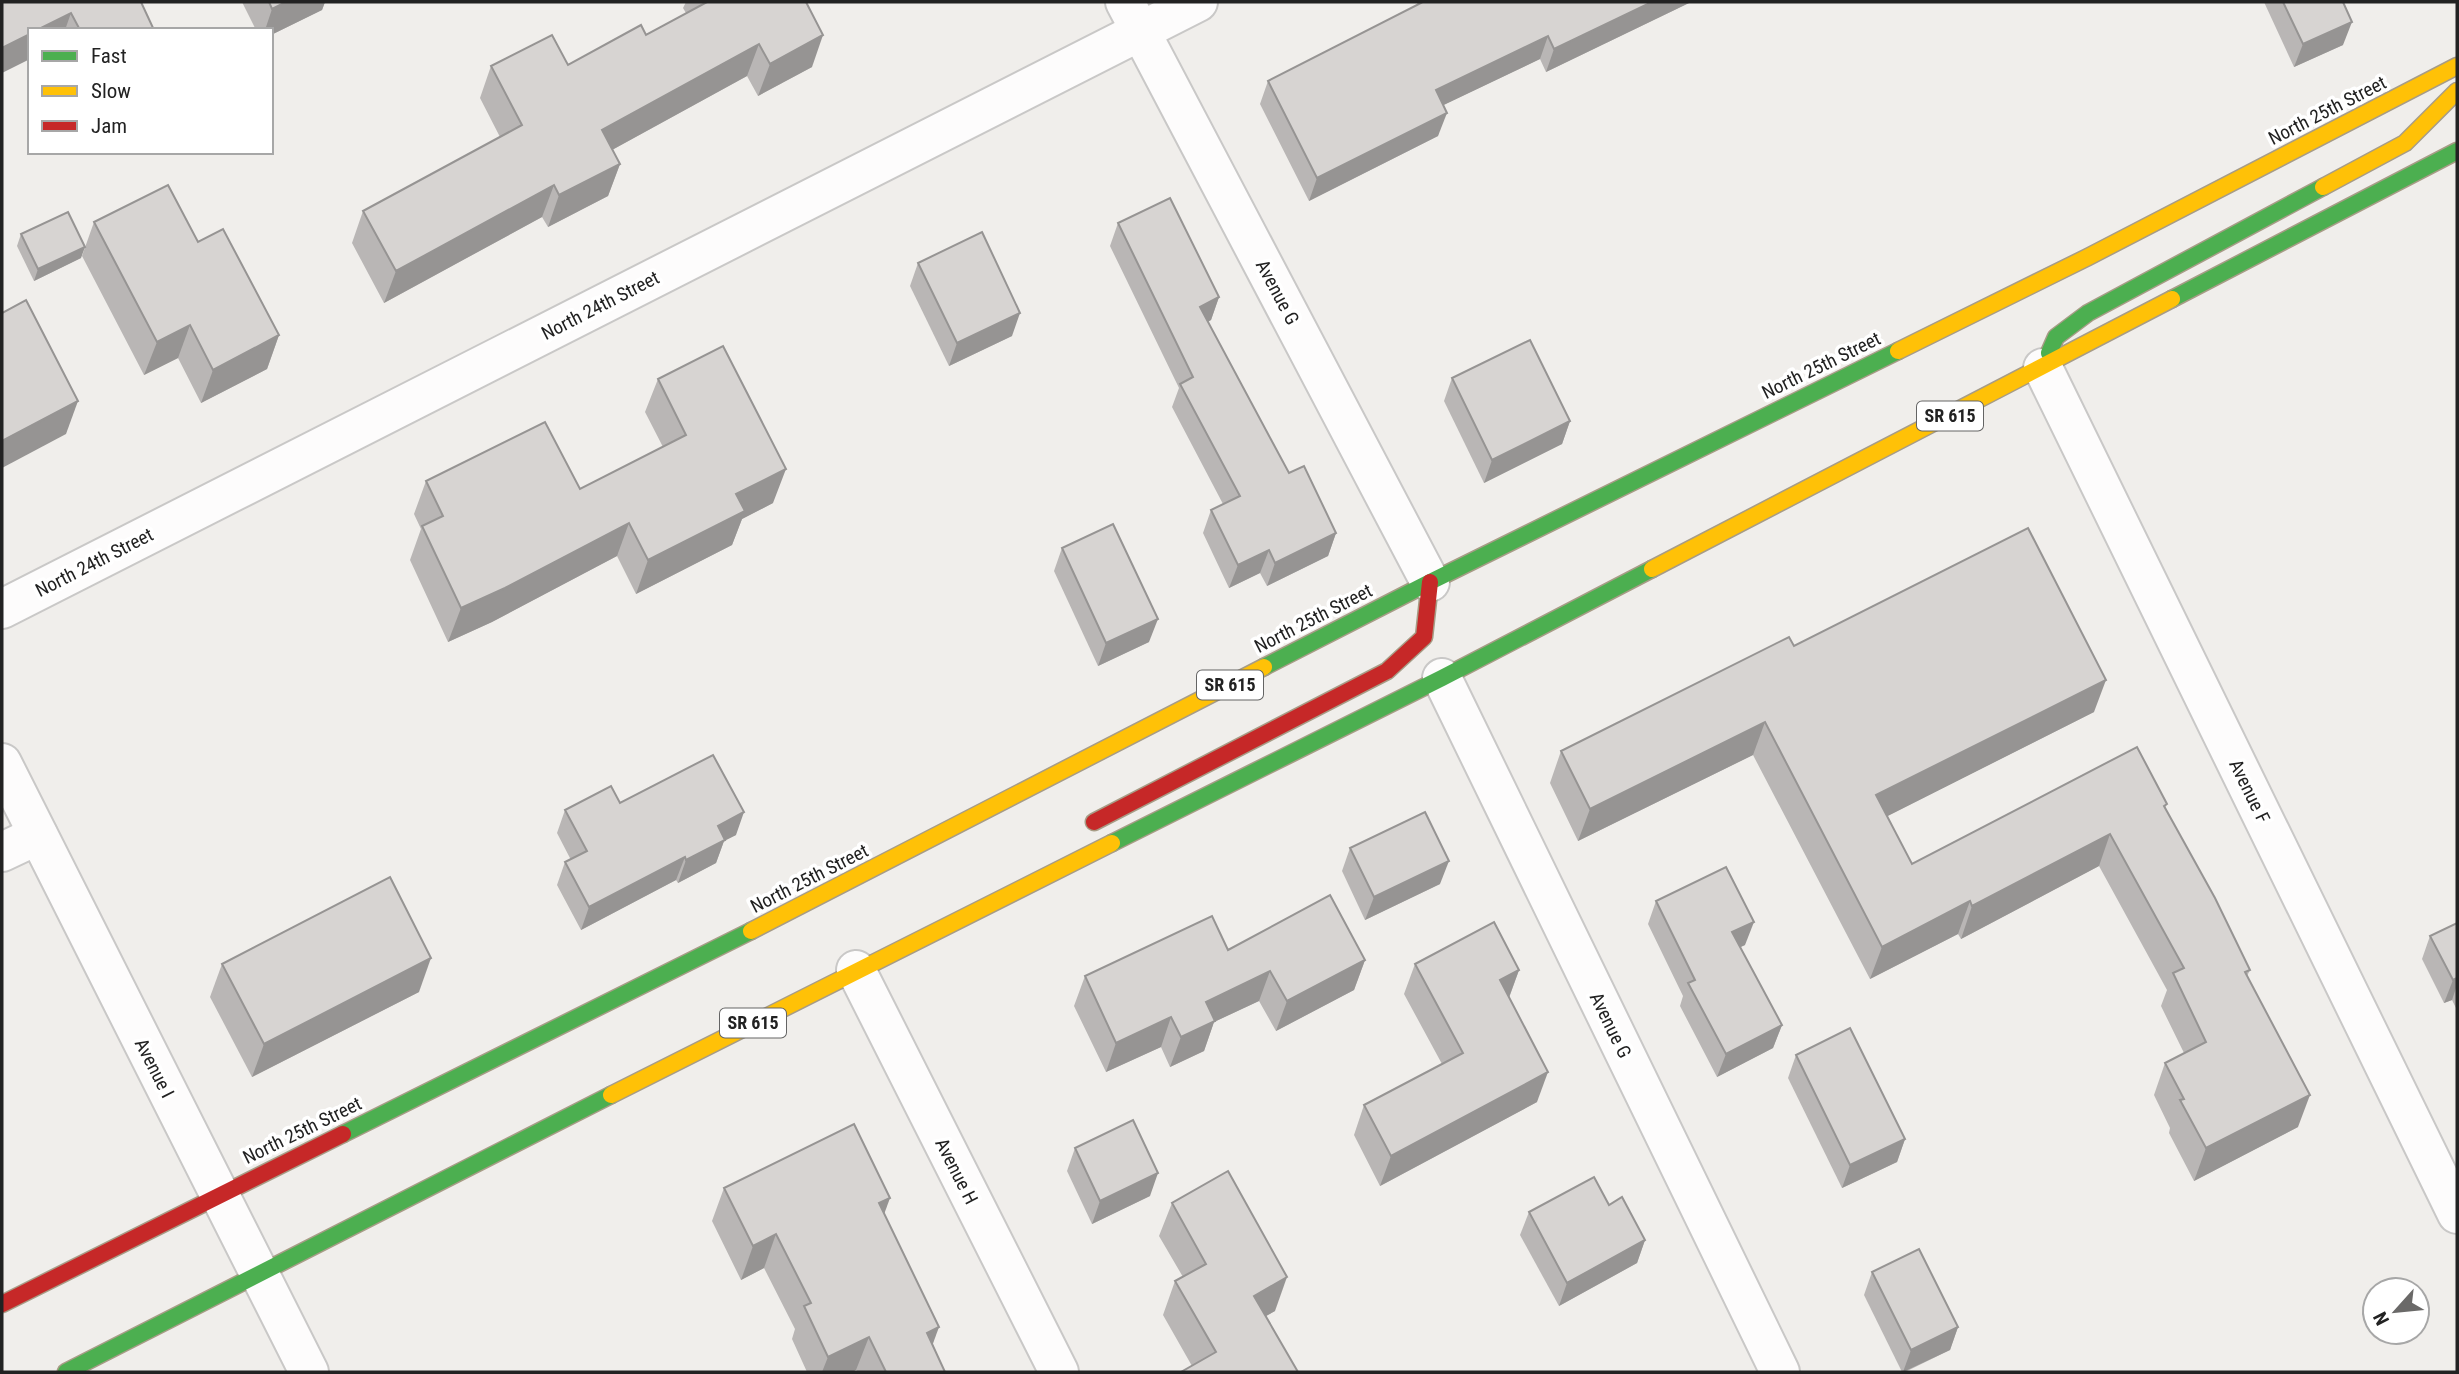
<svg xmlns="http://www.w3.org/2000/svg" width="2459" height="1374" font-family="'Roboto Condensed',sans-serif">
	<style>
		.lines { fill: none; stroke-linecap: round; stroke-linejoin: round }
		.street-casing { stroke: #c9c8c7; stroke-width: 42 }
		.fast-casing { stroke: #a79c86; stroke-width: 19 }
		.slow-casing { stroke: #a79c86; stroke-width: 19 }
		.jam-casing { stroke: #a79c86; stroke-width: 19 }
		.street { stroke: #fdfcfc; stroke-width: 38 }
		.fast { stroke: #4caf50; stroke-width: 16 }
		.slow { stroke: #ffc107; stroke-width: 16 }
		.jam { stroke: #c62828; stroke-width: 16 }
		.wall { fill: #b9b6b5 }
		.shaded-wall { fill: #969493 }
		.building { fill: #d7d4d2; stroke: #969493; stroke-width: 2 }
		.labels { text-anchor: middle; stroke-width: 7; stroke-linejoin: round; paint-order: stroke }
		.shield { fill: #fff; stroke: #646464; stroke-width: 2 }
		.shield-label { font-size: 18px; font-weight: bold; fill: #222 }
		.street-label { font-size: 19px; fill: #222; stroke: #fff }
	</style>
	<rect width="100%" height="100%" fill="#f0eeeb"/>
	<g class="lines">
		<defs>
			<g id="street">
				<path d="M1125,2l305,580"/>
				<path d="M2043,368l414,846"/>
				<path d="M2,609l1196,-607"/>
				<path d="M1442,678l338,694"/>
				<path d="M2,763l307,609"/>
				<path d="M2,852l36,-17"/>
				<path d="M856,970l203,402"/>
			</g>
			<g id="fast">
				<path d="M2172,299l285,-148"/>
				<path d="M2049,353l7,-16 32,-24 235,-126"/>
				<path d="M1264,667l166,-85 468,-231"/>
				<path d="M1112,843l330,-165 210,-109"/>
				<path d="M343,1134l408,-203"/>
				<path d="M66,1372l545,-277"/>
			</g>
			<g id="slow">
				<path d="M2323,187l82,-44 52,-52"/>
				<path d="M1898,351l190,-94 369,-191"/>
				<path d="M1652,569l520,-270"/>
				<path d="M751,931l513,-264"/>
				<path d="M611,1095l501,-252"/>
			</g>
			<g id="jam">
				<path d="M1094,822l293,-151 37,-34 6,-55"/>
				<path d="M2,1304l341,-170"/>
			</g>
		</defs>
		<!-- street casing -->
		<use href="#street" class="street-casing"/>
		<!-- fast casing -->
		<use href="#fast" class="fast-casing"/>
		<!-- slow casing -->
		<use href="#slow" class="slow-casing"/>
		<!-- jam casing -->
		<use href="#jam" class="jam-casing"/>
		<!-- street -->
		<use href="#street" class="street"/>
		<!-- fast -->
		<use href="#fast" class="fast"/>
		<!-- slow -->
		<use href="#slow" class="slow"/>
		<!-- jam -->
		<use href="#jam" class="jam"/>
	</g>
	<!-- wall -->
	<g class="wall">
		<path d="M2,2h139l13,28h-124z"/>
		<path d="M242,2h83l-3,8 -51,25v-5h-15z"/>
		<path d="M686,2h120l6,65 -54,29 -11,-20 -135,74 8,14 -12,32 -60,31 -6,-10 -158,86 -32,-60 11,-32 137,-74 -20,-39 11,-32 77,-1 78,-30 40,-22 -3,-5z"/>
		<path d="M1418,2h272l-1,1 -143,69 -6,-13 -97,46 -5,31 -129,65 -49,-97 8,-23 148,-75z"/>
		<path d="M2264,2h79v43l-49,22z"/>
		<path d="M94,222l104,20 81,93 -12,34 -66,34 -23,-45 -34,17 -62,-119z"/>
		<path d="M1118,223l101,74 -8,23 -3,2 81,151 47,60 -8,23 -61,30 -7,-13 -31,15 -26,-55 8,-23 12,-6 -51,-97 7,-19 -69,-142z"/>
		<path d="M21,234l60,24 -47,23 -17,-35z"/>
		<path d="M918,263l94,73 -63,30 -39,-80z"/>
		<path d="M1452,378l118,43 -8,23 -78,39 -40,-82z"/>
		<path d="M658,379l115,124 -31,16 -10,26 -96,49 -19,-38 -125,66 -44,20 -38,-82 11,-31 -7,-15 12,-33 154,8 83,-42 -18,-35z"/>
		<path d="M1062,548l87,94 -51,24 -44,-95z"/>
		<path d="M1794,646l300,66 -207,104 25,48 255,-60 -2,4 85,162 -3,6 51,151 -104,54 -25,-48 1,-5 -16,-33 11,-32 19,-10 -23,-47 6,-16 -68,-124 -138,73 -3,-5 -88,45 -117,-224 -175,86 -28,-58 11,-32z"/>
		<path d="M620,803l116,32 -12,6 -8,22 -38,20 -2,-3 -95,50 -24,-45 8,-23 6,-2 -14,-27 8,-23z"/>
		<path d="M1350,848l90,36 -75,36 -23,-49z"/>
		<path d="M1656,901l89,44 -5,2 42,78 -9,23 -56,29 -37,-71 3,-10 -35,-72z"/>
		<path d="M2457,923v87l-5,-10 -8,3 -22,-44 8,-23z"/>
		<path d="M1228,950l137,10 -11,30 -78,41 -17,-30 -45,21 -10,29 -34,16 -9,-20 -55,25 -32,-66 11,-30z"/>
		<path d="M222,964l197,28 -167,85 -42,-80z"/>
		<path d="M1415,964l104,6 -10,28 28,104 -157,84 -26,-51 10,-30 78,-41 -38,-70z"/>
		<path d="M1796,1055l109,84 -8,23 -55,26 -54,-110z"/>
		<path d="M1075,1148l75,48 -58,28 -25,-53z"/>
		<path d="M724,1188l160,26 49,131 12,27h-87l-2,-2 -4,2h-45l-15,-33 3,-10 -31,-61 -23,12 -29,-59z"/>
		<path d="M1172,1203l103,108 -9,5 32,56 -106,-6 -29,-51 12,-34 8,-4 -24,-41z"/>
		<path d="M1609,1205l36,35 -8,23 -78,43 -39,-71 9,-23z"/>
		<path d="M1872,1272l86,55 -8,23 -45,22h-3l-38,-77z"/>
	</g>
	<!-- shaded-wall -->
	<g class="shaded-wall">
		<path d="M286,2h39l-3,8 -51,25v-5h-6l7,-21z"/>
		<path d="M1652,2h38l-1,1 -143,69 8,-23z"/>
		<path d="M71,13l-6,17h-28z"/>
		<path d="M2352,22l-9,23 -49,22 9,-23z"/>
		<path d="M30,34v25l-28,14v-25z"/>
		<path d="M823,35l-11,32 -54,29 12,-32z"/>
		<path d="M1548,36l-8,23 -113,54 9,-23z"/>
		<path d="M759,44l-12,32 -157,86 12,-32z"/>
		<path d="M1447,113l-9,23 -129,65 8,-23z"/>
		<path d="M620,164l-12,32 -60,31 11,-32z"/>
		<path d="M554,185l-12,32 -158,86 12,-32z"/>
		<path d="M85,247l-4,11 -47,23 4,-12z"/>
		<path d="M1219,297l-8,23 -19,10 8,-23z"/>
		<path d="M1020,313l-8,23 -63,30 8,-23z"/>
		<path d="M190,325l-12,33 -34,17 13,-33z"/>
		<path d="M279,335l-12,34 -66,34 12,-33z"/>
		<path d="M78,401l-12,33 -64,34v-27z"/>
		<path d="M1570,421l-8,23 -78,39 8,-23z"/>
		<path d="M786,469l-13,34 -31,16 -10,26 -96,49 12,-34 88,-66z"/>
		<path d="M629,523l-12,33 -125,66 -44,20 13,-34z"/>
		<path d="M1336,533l-8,23 -61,30 8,-23z"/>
		<path d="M1269,550l-9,23 -31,15 9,-23z"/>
		<path d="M1158,619l-9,23 -51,24 8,-23z"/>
		<path d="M2106,680l-12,32 -230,116 12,-33z"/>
		<path d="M1765,722l-12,33 -175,86 12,-32z"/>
		<path d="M744,812l-8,23 -12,6 -8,22 -38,20 8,-23 32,-34z"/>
		<path d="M2110,834l-11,32 -138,73 11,-33z"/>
		<path d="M685,857l-9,23 -95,50 8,-23z"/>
		<path d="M1449,861l-9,23 -75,36 9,-23z"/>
		<path d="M1970,901l-12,33 -88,45 12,-32z"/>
		<path d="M1754,922l-9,23 -21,10 8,-23z"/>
		<path d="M431,958l-12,34 -167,85 12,-33z"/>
		<path d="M1365,960l-11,30 -78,41 11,-30z"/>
		<path d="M1519,970l-11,30 -8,-20z"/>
		<path d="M1270,971l-11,30 -45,21 -10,29 -34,16 11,-30 25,-35z"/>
		<path d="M2457,978v7l-5,15 -8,3 9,-23z"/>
		<path d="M1171,1017l-10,30 -55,25 10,-29z"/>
		<path d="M1782,1025l-9,23 -56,29 9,-23z"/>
		<path d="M1548,1072l-11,30 -157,84 11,-30z"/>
		<path d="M2310,1095l-12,32 -104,54 12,-33z"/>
		<path d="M1905,1139l-8,23 -55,26 8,-23z"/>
		<path d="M1158,1173l-8,23 -58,28 8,-23z"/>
		<path d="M890,1198l-12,33 1,-28z"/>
		<path d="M776,1234l-12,34 -23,12 12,-34z"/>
		<path d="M1645,1240l-8,23 -78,43 8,-23z"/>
		<path d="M1287,1277l-12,34 -33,18 12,-33z"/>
		<path d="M939,1327l-12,33v-27z"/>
		<path d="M1958,1327l-8,23 -47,22 8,-22z"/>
		<path d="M869,1337l-13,33 -4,2h-30l6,-15z"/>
	</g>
	<!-- building -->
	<g class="building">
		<path d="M2,2h139l13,28h-74l-9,-17 -34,17h-7v4l-28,14z"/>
		<path d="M269,2h17l-14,7z"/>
		<path d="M707,2h99l17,33 -53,29 -11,-20 -157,86 18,34 -61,31 -5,-10 -158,86 -33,-60 159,-86 -31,-59 61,-31 16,30 73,-40 5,10z"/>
		<path d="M1420,2h232l-98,47 -6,-13 -112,54 11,23 -130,65 -49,-97 153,-78z"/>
		<path d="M2283,2h60l9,20 -49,22z"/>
		<path d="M168,185l30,57 25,-13 56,106 -66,35 -23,-45 -33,17 -63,-120z"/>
		<path d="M1170,198l49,99 -19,10 89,166 15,-7 32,67 -61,30 -6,-13 -31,15 -27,-55 29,-14 -60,-112 13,-7 -75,-154z"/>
		<path d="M68,212l17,35 -47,22 -17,-35z"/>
		<path d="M982,232l38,81 -63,30 -39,-80z"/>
		<path d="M26,300l52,101 -76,40v-128z"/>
		<path d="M1530,340l40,81 -78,39 -40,-82z"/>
		<path d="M723,346l63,123 -50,25 9,17 -97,49 -19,-37 -124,65 -44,20 -39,-82 21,-10 -17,-35 119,-59 35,67 106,-54 -28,-56z"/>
		<path d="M1113,524l45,95 -52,24 -44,-95z"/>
		<path d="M2028,528l78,152 -230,115 36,69 225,-117 30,57 -3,2 51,92 35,72 -5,2 65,123 -104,53 -26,-48 4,-1 -19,-36 41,-21 -33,-69 11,-5 -74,-134 -138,72 -2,-5 -88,46 -117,-225 -175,87 -29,-58 228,-114 5,9z"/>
		<path d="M713,755l31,57 -26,14 7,14 -39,20 -1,-3 -96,50 -24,-45 22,-11 -22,-41 46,-24 9,17z"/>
		<path d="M1425,812l24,49 -75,36 -24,-49z"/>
		<path d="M1726,867l28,55 -22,10 50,93 -56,29 -38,-71 7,-3 -39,-79z"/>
		<path d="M390,877l41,81 -167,86 -42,-80z"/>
		<path d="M1330,895l35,65 -78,41 -17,-30 -64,31 9,19 -34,16 -10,-20 -55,26 -31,-67 127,-60 16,34z"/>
		<path d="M1494,922l25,48 -19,10 48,92 -157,84 -27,-51 99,-52 -48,-89z"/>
		<path d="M2457,923v55l-4,2 -23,-44z"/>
		<path d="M1850,1028l55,111 -55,26 -54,-110z"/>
		<path d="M1133,1120l25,53 -58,28 -25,-53z"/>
		<path d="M854,1124l36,74 -11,5 60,124 -12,6 18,39h-59l-17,-35 -41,20 -24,-51 7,-3 -35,-69 -23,12 -29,-58z"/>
		<path d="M1228,1171l59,106 -33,19 44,76h-117l35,-20 -41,-71 31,-17 -34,-61z"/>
		<path d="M1594,1177l15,28 13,-8 23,43 -78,43 -38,-71z"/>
		<path d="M1919,1249l39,78 -47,23 -39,-78z"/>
	</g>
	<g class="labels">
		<!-- shield labels -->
		<g class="shield">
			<rect x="1917" y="401.5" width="66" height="29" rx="5"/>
			<rect x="1197" y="670.5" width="66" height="29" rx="5"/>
			<rect x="720" y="1008.5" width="66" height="29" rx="5"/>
		</g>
		<g class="shield-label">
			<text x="1950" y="422">SR 615</text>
			<text x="1230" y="691">SR 615</text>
			<text x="753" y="1029">SR 615</text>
		</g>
		<!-- street labels -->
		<g class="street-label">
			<text transform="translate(2327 110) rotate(-27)" y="7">North 25th Street</text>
			<text transform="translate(1278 292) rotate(62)" y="7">Avenue G</text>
			<text transform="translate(600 305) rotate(-27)" y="7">North 24th Street</text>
			<text transform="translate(1821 365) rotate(-26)" y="7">North 25th Street</text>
			<text transform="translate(94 562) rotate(-27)" y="7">North 24th Street</text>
			<text transform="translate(1313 618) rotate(-27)" y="7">North 25th Street</text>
			<text transform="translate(2250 791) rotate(64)" y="7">Avenue F</text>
			<text transform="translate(809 878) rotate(-27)" y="7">North 25th Street</text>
			<text transform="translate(1611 1025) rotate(64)" y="7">Avenue G</text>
			<text transform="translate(155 1068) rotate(63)" y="7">Avenue I</text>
			<text transform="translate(302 1130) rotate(-26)" y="7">North 25th Street</text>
			<text transform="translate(957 1171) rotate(63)" y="7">Avenue H</text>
		</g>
	</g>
	<!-- border -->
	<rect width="2459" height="1374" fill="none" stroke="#222222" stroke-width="7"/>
	<!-- legend -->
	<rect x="28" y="28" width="245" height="126" fill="#ffffff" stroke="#a7a7a7" stroke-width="2"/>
	<rect x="42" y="51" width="35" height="10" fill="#4caf50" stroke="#a7a7a7" stroke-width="2"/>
	<text x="91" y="63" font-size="21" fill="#222222">Fast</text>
	<rect x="42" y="86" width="35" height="10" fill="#ffc107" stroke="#a7a7a7" stroke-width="2"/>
	<text x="91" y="98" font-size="21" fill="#222222">Slow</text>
	<rect x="42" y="121" width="35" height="10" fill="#c62828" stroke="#a7a7a7" stroke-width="2"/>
	<text x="91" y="133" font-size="21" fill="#222222">Jam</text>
	<!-- north arrow -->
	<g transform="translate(2396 1311) rotate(243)"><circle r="33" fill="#ffffff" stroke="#a7a7a7" stroke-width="2"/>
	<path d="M0-5L12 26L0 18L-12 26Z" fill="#6a6968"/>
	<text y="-10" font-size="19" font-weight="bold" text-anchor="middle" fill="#222222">N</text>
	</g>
</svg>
